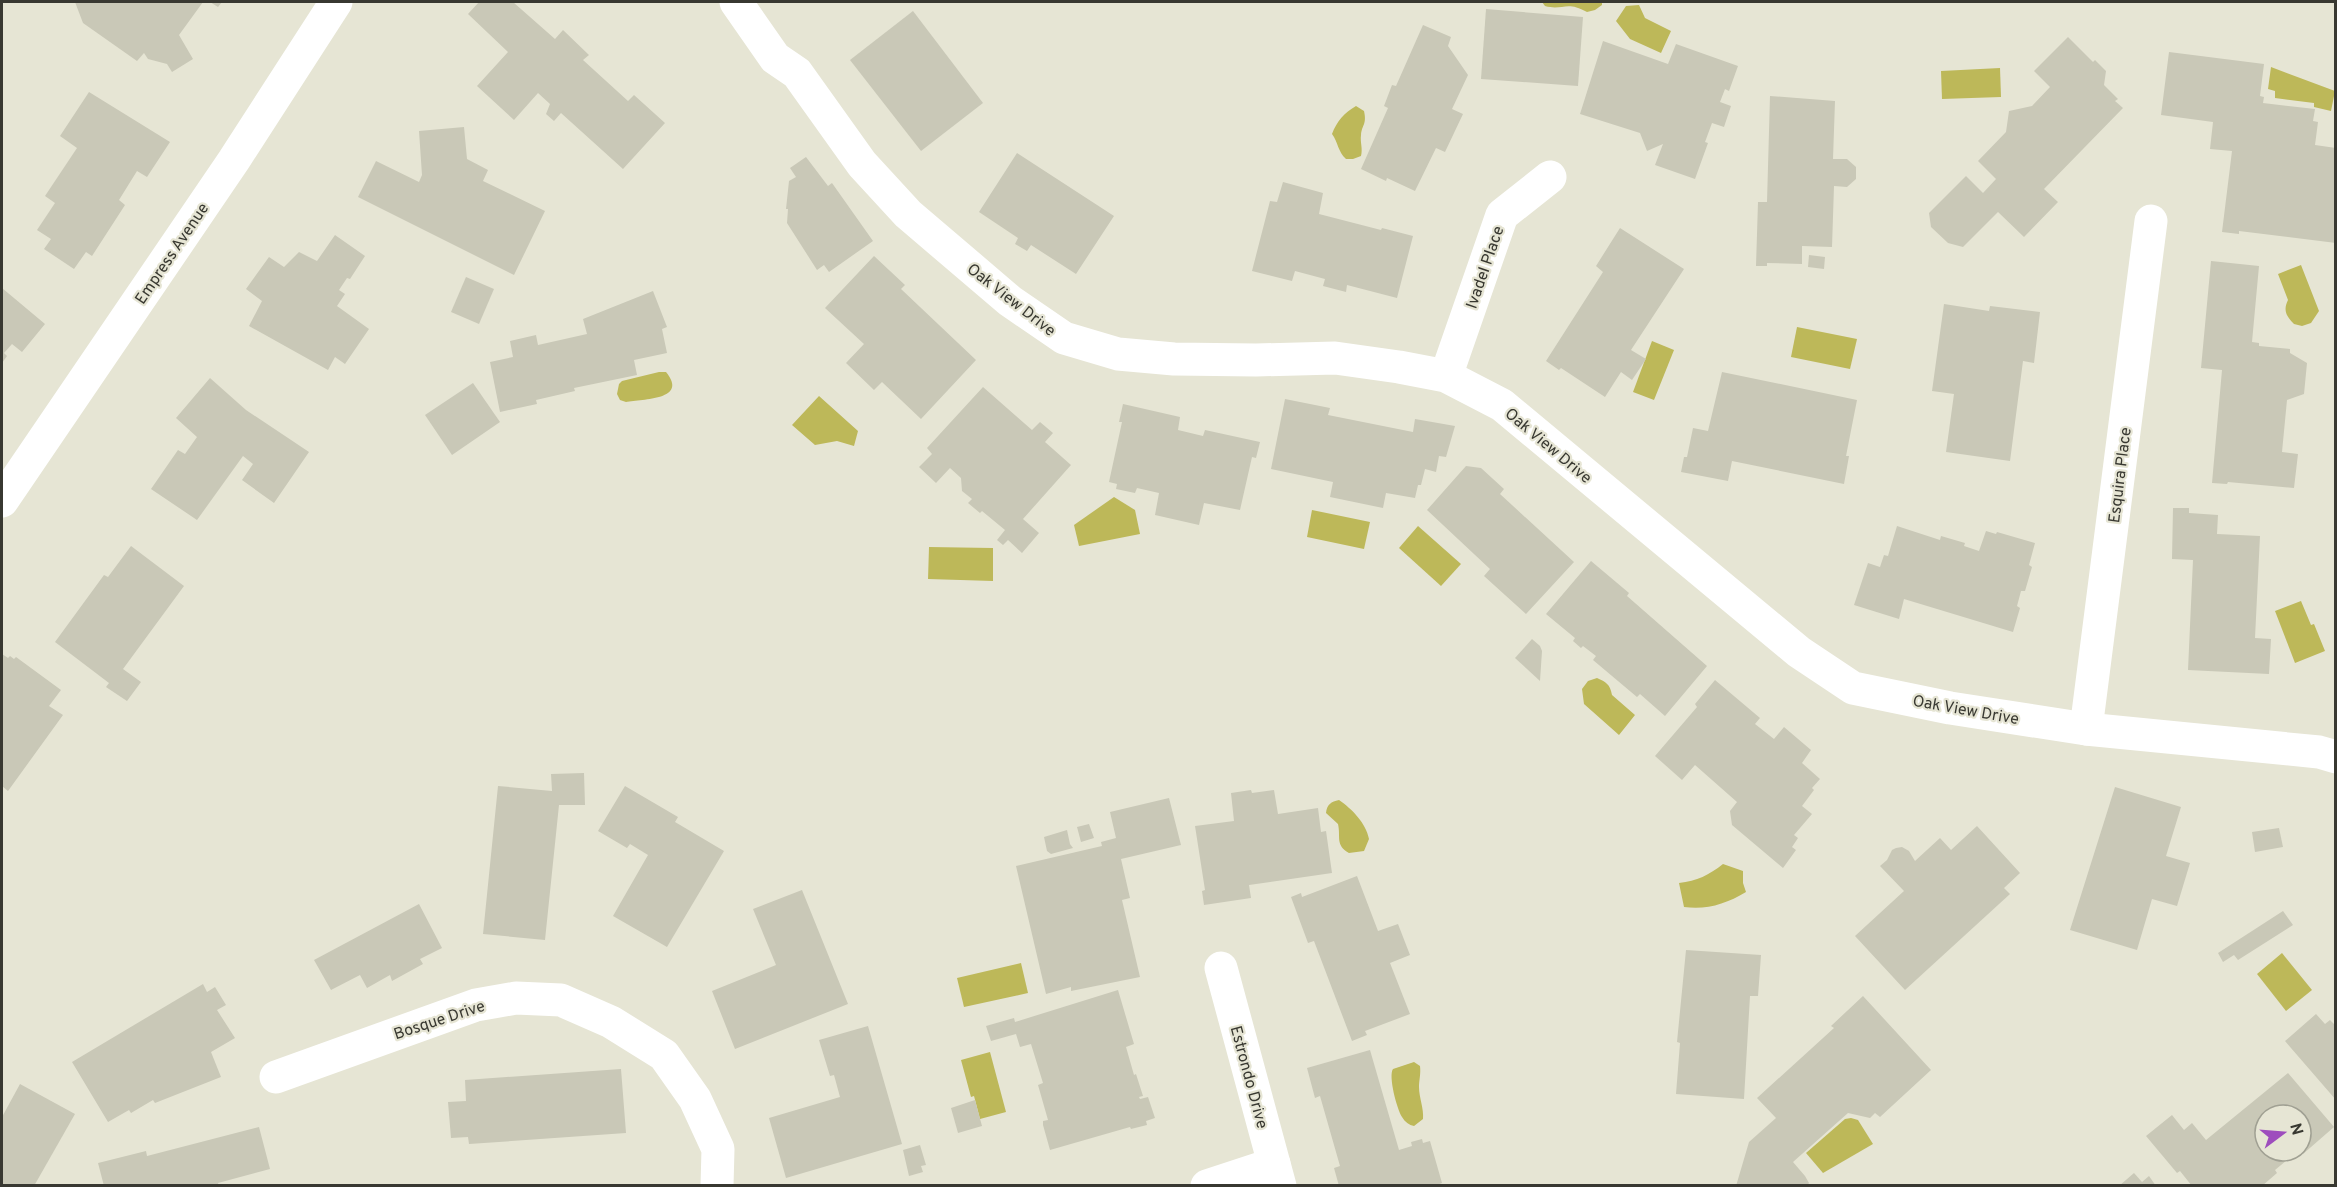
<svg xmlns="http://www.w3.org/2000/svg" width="2337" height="1187" font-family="Overpass,sans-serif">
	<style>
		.water { fill: #bdb859 }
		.building { fill: #c9c8b7 }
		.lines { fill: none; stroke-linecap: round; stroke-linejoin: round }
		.minor { stroke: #fff; stroke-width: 33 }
		.labels { text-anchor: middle; stroke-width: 4.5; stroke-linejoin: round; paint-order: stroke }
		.street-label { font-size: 16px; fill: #383831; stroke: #e6e5d4 }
	</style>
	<rect width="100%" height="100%" fill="#e6e5d4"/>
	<!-- water -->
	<g class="water">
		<path d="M1542,2h60v3l-7,5 -8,2c-21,-12 -24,-1 -42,-6z"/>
		<path d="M1639,5l6,13 26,13 -10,22 -31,-14 -14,-18 10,-15z"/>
		<path d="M2271,67l64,24 -4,20 -17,-4v-4l-39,-5v-7l-7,-2z"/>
		<path d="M2000,68l1,29 -59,2 -1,-28z"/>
		<path d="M1356,106l8,5c3,14 -2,13 -3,24 -1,8 2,13 0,21l-8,3h-7c-8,-7 -8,-17 -14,-25 5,-13 12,-21 24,-28z"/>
		<path d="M2301,265l18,46 -8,12 -9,3 -8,-2c-8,-8 -11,-14 -6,-24l-10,-26z"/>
		<path d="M1797,327l60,12 -7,30 -59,-12z"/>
		<path d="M1652,341l22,9 -20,50 -21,-8z"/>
		<path d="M659,372h7c23,28 -23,27 -40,30l-6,-2 -3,-6 2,-10 3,-3z"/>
		<path d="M819,396l39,35 -4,15 -17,-5 -22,4 -23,-20z"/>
		<path d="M1114,497l21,13 5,24 -61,12 -5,-21z"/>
		<path d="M1312,510l58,12 -6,27 -57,-12z"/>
		<path d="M1418,526l43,38 -20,22 -42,-38z"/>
		<path d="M929,547l64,1v33l-65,-2z"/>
		<path d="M2301,601l10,24 3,-1 11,27 -30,12 -20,-52z"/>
		<path d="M1597,678c9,4 13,6 15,17l23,20 -16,20 -35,-31 -2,-15 6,-8z"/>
		<path d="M1339,800c13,9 27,23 30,39l-5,12 -15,2c-14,-8 -8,-16 -11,-29l-12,-11c1,-9 5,-11 13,-13z"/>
		<path d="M1723,864l20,7v12l3,9c-20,12 -39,18 -62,15l-5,-24c18,-2 30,-8 44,-19z"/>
		<path d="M2282,953l30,37 -26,21 -29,-37z"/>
		<path d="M1021,963l7,30 -64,14 -7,-29z"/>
		<path d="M990,1052l16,60 -26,7 -6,-23 -3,1 -10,-37z"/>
		<path d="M1414,1062l6,4c1,8 -1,14 -1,21 0,11 5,21 4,32l-9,7c-5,-1 -9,-4 -12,-9 -5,-8 -14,-41 -9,-48z"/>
		<path d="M1851,1118l7,2 15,24 -50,29 -17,-20 39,-34z"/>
	</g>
	<!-- building -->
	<g class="building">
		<path d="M75,2h128l-24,33 14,24 -21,13 -5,-8 -19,-5 -4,-6 -7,8 -54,-38z"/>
		<path d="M210,2h12l-4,5z"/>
		<path d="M479,2h34l42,37 8,-9 26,25 -6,5 45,41 6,-6 31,28 -42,46 -62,-56 -7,8 -8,-7 4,-10 -12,-11 -24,27 -37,-34 31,-34 -40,-38z"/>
		<path d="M1486,9l97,8 -5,69 -97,-7z"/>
		<path d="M913,11l70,92 -62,48 -71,-91z"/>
		<path d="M1423,25l28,12 -3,9 20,29 -16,34 11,5 -18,38 -9,-4 -21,43 -28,-13 -1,3 -25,-12 27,-61 -4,-2 8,-21 4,1z"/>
		<path d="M2068,37l25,25 2,-2 11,11 -2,14 14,14 -3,2 8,7 -79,81 14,13 -34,35 -26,-25 -35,35 -15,-4 -17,-16 -2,-14 37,-37 17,17 13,-14 -18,-18 28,-29 3,-21 23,-5 18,-19 -16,-16z"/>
		<path d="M1603,41l65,23 8,-20 62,22 -9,25 -4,-2 -5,13 11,4 -7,21 -12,-4 -7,19 3,1 -13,36 -40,-14 8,-21 -16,7 -7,-18 -60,-19z"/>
		<path d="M2169,52l95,12 -4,32 4,1 -1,6 52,6 -2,12 5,1 -3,23 21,3v95l-97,-12v3l-17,-2 10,-81 -22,-2 3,-27 -52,-7z"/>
		<path d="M89,92l81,50 -23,35 -10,-6 -18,29 6,5 -33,51 -6,-4 -12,17 -30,-20 7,-10 -14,-9 18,-27 -10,-7 32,-48 -17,-12z"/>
		<path d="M1770,96l65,5 -2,58h14l9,8v12l-9,8 -13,-1 -2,61 -30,-1v18l-35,-1v3h-11l2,-64h9z"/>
		<path d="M464,127l3,32 21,11 -5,11 62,30 -31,64 -156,-78 18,-36 43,21 3,-7 -3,-44z"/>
		<path d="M1017,153l97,63 -38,58 -45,-29 -4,6 -12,-7 3,-6 -39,-26z"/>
		<path d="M806,157l22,29 4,-3 41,58 -44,31 -5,-7 -7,5 -30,-47 1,-14h-2l3,-28 7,-4 -6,-9z"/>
		<path d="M1283,182l40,11 -4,21 62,16 1,-2 31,8 -16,62 -50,-13 -1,7 -23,-6 2,-7 -30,-8 -3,10 -40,-10 18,-70 7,1z"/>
		<path d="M1620,228l64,41 -53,81 15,9 -14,21 -11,-8 -16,25 -44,-29 -2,2 -13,-9 57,-89 -7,-6z"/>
		<path d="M335,235l30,21 -15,23 -3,-1 -8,12 6,4 -8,12 32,23 -24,35 -10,-7 -7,13 -79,-44 13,-25 -16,-12 23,-32 15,10 15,-15 18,9z"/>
		<path d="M1809,255l16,2 -1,12 -16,-2z"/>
		<path d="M874,256l31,29 -4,4 75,71 -55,59 -39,-37 -8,8 -28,-27 18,-19 -39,-36z"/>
		<path d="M2211,261l48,5 -7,76 7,1v3l31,3v4l17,10 -3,31 -17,6 -5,52 16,2 -4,34 -66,-6 -1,2 -15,-1 10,-113 -21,-2z"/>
		<path d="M466,277l28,12 -15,35 -28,-12z"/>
		<path d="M2,288l43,36 -23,28 -10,-8 -8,9 3,3 -5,7z"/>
		<path d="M653,291l14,36 -5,2 5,24 -33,7 3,15 -63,13 1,3 -39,9 1,4 -37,8 -10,-50 23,-5 -3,-16 26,-6 2,10 49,-11 -4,-15z"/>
		<path d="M1944,304l45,7 1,-5 50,6 -6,51 -11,-2 -13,100 -64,-9 8,-58 -22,-3z"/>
		<path d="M1722,372l135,28 -11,56h3l-5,28 -112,-23 -4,20 -47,-9 3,-15h3l6,-29 15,3z"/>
		<path d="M210,378l36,32 63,42 -35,51 -32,-23 11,-16 -10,-8 -46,64 -46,-31 27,-39 7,4 12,-17 -21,-19z"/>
		<path d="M473,383l27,39 -48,33 -27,-40z"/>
		<path d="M983,387l49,43 8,-8 13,11 -8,9 26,23 -48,54 16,14 -17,20 -14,-13 -5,5 -6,-5 8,-10 -23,-19 -2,2 -12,-10 4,-4 -10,-8 -1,-13 -11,-10 -14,15 -17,-16 13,-13 -5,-6z"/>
		<path d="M1285,399l45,9 -2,7 85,17 2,-13 40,7 -9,31 -7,-1 -3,16 -11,-3 -4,16h-3l-3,13 -29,-5 -3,15 -53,-11 3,-15 -62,-13z"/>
		<path d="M1123,404l57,13 -2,13 25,6 2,-6 55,12 -4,16 -4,-1 -12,53 -36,-7 -5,22 -44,-10 4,-22 -22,-5 -2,5 -19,-4 1,-5 -8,-2 13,-60h-3z"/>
		<path d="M1466,466l15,2 23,21 -4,5 74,68 -48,52 -42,-38 6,-7 -63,-59z"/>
		<path d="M2173,508h16v5l29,2 -1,19 43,2 -5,102 16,1 -2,35 -81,-4 5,-110 -21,-1z"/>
		<path d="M1897,526l43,14 1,-4 24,7 -1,3 15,5 7,-20 10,3 1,-2 38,11 -6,22 3,2 -7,24h-4l-4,15 3,2 -7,24 -109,-33 -5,20 -45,-14 14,-42 12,4 4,-12 4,1z"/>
		<path d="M131,546l53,40 -61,83 18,13 -14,19 -21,-14 3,-4 -54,-41 49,-67 4,2z"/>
		<path d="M1591,561l38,32 -2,3 80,70 -42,50 -25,-22 -3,3 -44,-37 3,-4 -13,-10 -2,2 -8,-7 2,-3 -29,-24z"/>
		<path d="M1532,639l8,7 2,5 -2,30 -25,-23z"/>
		<path d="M2,654l6,4 2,-2 4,3 2,-2 45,33 -12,16 14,9 -55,76 -6,-5z"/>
		<path d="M1715,680l45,38 -5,6 19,15 10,-12 27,23 -9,13 18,16 -8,9 2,2 -12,16 10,8 -18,21 4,3 -6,9 4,3 -13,18 -51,-43 -2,-14 7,-9 -42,-37 -13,15 -27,-24 42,-49 -2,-3z"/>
		<path d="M584,773l1,32h-26l-14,135 -62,-6 15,-148 54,5 -1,-17z"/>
		<path d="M625,786l53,31 -3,5 49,29 -57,96 -54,-31 35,-61 -18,-11 -3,4 -29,-17z"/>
		<path d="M2115,787l66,20 -15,49 24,7 -13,43 -25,-7 -15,51 -67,-20z"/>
		<path d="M1251,790l1,3 22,-3 4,24 40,-6 3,24 5,-1 6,42 -83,12 2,13 -47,7 -2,-14 3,-1 -10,-64 39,-5 -3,-28z"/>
		<path d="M1169,798l12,47 -60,14 9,39 -8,2 18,77 -69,14v-4l-25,7 -30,-128 86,-20 -1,-4 15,-4 -6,-26z"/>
		<path d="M1089,824l5,14 -13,4 -4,-15z"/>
		<path d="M1977,826l43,47 -16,15 6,6 -105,96 -50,-54 49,-45 -24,-25 7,-6 5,-10 4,-2 6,-1 7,4 6,10 25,-23 11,12z"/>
		<path d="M2279,828l4,19 -28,5 -3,-20z"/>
		<path d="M1067,830l3,14 3,4 -22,6 -4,-3 -3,-14z"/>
		<path d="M1357,876l21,55 20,-7 12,31 -20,8 20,51 -45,17 2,4 -15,6 -38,-100 -6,2 -17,-46 10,-4 1,4z"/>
		<path d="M802,890l46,114 -113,45 -23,-58 64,-26 -23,-56z"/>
		<path d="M419,904l23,44 -22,11 3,5 -31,17 -2,-6 -23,13 -7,-13 -29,15 -17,-30z"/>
		<path d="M2283,911l10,14 -55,35 -4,-5 -11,7 -5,-9z"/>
		<path d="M1686,950l75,5 -3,41h-8l-6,103 -68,-5 4,-51 -3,-1z"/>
		<path d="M203,984l4,8 8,-5 11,18 -9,5 18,28 -24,14 10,25 -66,26 -2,-3 -22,13 -2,-3 -21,12 -36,-60z"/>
		<path d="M1118,990l16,54 -8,3 8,28 2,-1 7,22 -4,1 1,2 8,-2 7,21 -9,3 1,4 -16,4 -1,-2 -80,23 -7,-25v-4l5,-1 -10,-35 5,-2 -12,-39 -11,3 -4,-13 -25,7 -5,-15 28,-8 1,4z"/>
		<path d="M1863,996l68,74 -51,47 -5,-4 -5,5 -22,-5 -55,49 12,14 4,7 -2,3h-71l13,-44 27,-24 -19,-20 77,-70 -3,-2z"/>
		<path d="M2316,1014l9,10 5,-4 6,6v74l-51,-59z"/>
		<path d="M868,1026l34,118 -116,34 -17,-60 71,-21 -6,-22 -4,1 -11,-36z"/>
		<path d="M1370,1050l29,100 13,-4 -1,-4 11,-3 1,4 7,-2 12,42 -8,3h-95l-5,-18 6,-2 -20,-70 -5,2 -8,-30z"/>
		<path d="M621,1069l5,64 -157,11 -1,-7 -17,1 -3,-36 18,-1 -1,-21z"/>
		<path d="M2288,1073l46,54 -31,27 -2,-39h-36v36h33l-23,19 2,3 -15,13h-70l-12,-15 -3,2 -31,-37 26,-21 12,15 8,-7 14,17z"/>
		<path d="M20,1084l55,30 -41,72h-32v-69z"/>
		<path d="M975,1100l7,26 -24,7 -7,-25z"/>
		<path d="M259,1127l11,42 -52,14 1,3h-115l-6,-23 48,-12 1,5z"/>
		<path d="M920,1145l6,20 -5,1 2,6 -14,4 -6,-26z"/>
		<path d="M2134,1173l8,9 7,-6 7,10h-37z"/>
	</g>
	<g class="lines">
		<!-- minor -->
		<g class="minor">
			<path d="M736,2l39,56 22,15 65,91 46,50 102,87 54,37 54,16 56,5 82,1 79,-2 64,9 47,9 56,29 297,247 54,36 97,20 136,21 233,23 17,5"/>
			<path d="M1446,376l56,-161 48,-38"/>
			<path d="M2,501l232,-341 102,-158"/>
			<path d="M2086,729l65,-508"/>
			<path d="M1221,968l59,218"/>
			<path d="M276,1077l200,-72 40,-7 45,2 50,22 53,33 31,44 23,50 -1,37"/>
			<path d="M1207,1186l67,-22"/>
		</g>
	</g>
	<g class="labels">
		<!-- street labels -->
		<g class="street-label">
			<text transform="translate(171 253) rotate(-56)" y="6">Empress Avenue</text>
			<text transform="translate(1484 267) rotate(-71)" y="6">Ivadel Place</text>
			<text transform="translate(1012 299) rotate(38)" y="6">Oak View Drive</text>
			<text transform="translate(1549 445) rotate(40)" y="6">Oak View Drive</text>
			<text transform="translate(2119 475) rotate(-83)" y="6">Esquira Place</text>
			<text transform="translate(1966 709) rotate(10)" y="6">Oak View Drive</text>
			<text transform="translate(439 1019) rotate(-18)" y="6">Bosque Drive</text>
			<text transform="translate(1250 1077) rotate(75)" y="6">Estrondo Drive</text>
		</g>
	</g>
	<!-- border -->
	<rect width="2337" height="1187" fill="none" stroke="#383831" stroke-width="6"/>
	<!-- north arrow -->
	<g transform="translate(2283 1133) rotate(74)"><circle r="28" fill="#e6e5d4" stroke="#a0a093" stroke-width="1.5"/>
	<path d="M0-4.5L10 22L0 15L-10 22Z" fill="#9e4dbd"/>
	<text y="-9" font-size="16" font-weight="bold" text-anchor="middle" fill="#383831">N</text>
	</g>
</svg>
